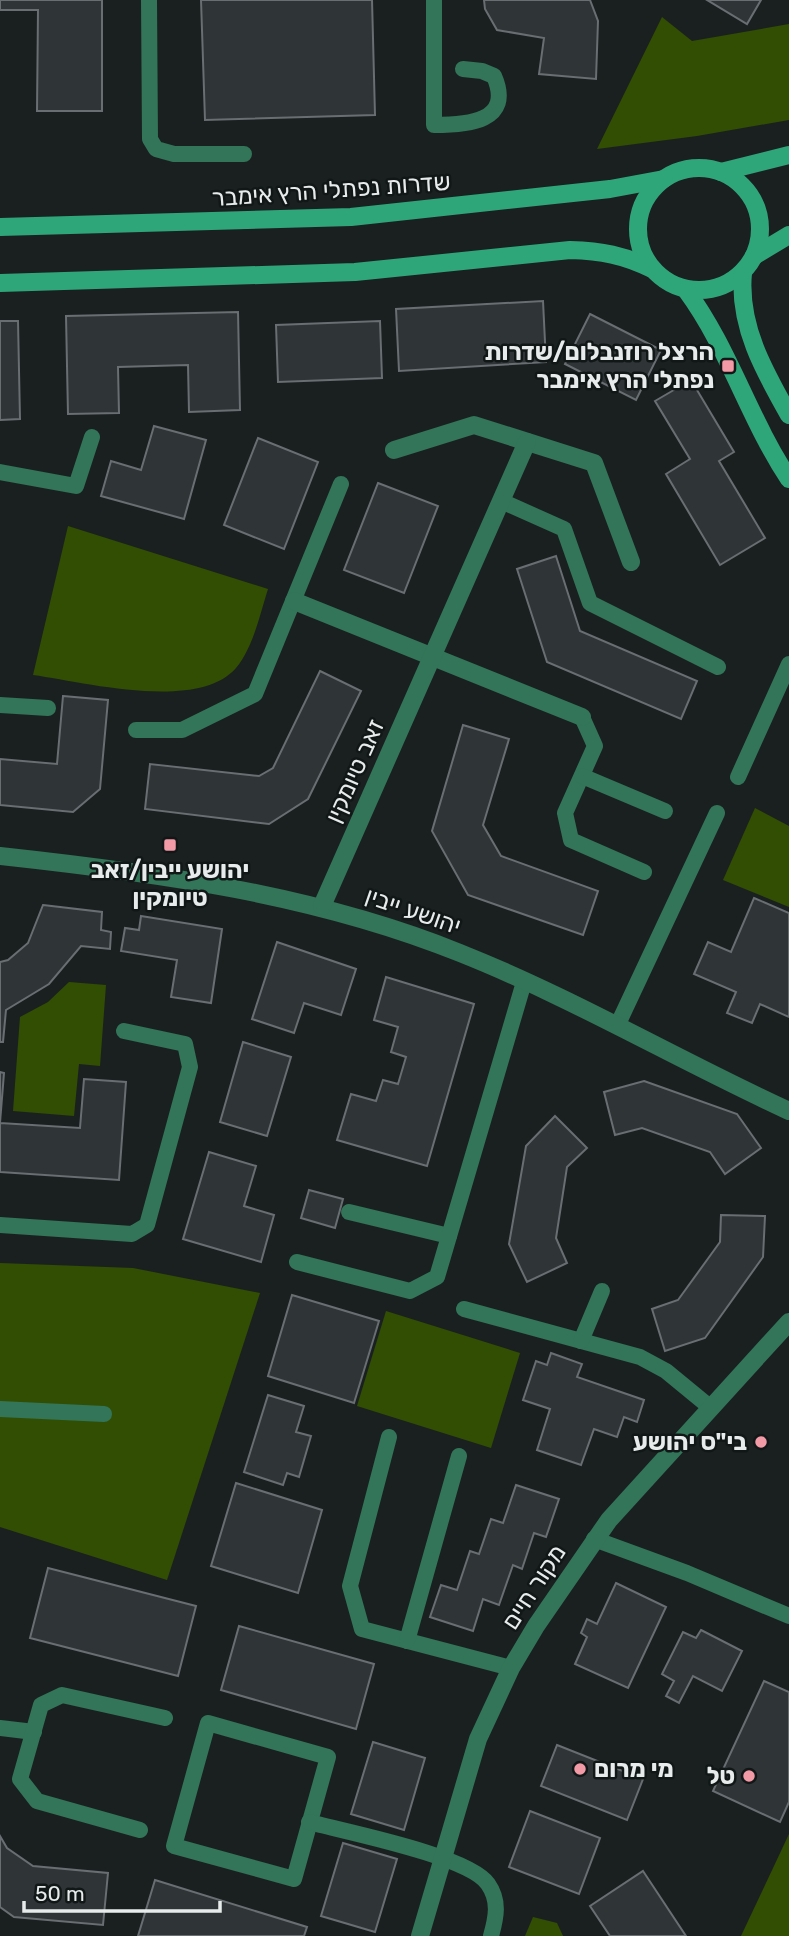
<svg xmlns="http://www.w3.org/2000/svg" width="789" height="1936" font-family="Rubik,'Noto Sans Hebrew',sans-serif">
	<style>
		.green { fill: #324e02 }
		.building { fill: #2f3437; stroke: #686e71; stroke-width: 2 }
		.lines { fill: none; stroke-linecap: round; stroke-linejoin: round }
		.lane { stroke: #327559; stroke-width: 16 }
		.street { stroke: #327559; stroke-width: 18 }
		.secondary { stroke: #2fa67a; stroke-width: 18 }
		.poi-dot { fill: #f39aa7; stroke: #111717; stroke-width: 2.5 }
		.labels { text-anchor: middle; stroke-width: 5; stroke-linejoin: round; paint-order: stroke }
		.street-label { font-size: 24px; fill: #e7ebec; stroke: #111717 }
		.poi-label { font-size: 24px; font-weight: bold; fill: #e7ebec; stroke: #111717; text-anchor: end }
	</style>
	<rect width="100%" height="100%" fill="#1a2020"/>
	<!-- green -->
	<g class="green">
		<path d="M662,17l30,24 97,-17v96l-92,16 -100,13z"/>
		<path d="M68,526l200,63c-8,25 -15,59 -32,79 -38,44 -152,14 -203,7z"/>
		<path d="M755,808l34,18v81l-66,-27z"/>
		<path d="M69,982l37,3 -6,81 -21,-2 -5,52 -61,-5 7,-94 28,-15z"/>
		<path d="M0,1263l133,5 127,25 -93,287 -167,-53z"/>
		<path d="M386,1311l134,42 -29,95 -134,-42z"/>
		<path d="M789,1834v102h-48z"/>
		<path d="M533,1917l24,6 6,13h-38z"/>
	</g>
	<!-- building -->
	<g class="building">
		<path d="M0,0h102v111h-65l1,-101h-38z"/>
		<path d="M201,0h171l3,115 -170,5z"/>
		<path d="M484,0h106l8,21 -2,58 -57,-5 5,-36 -47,-8 -12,-21z"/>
		<path d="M707,0h54l-14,24z"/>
		<path d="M543,301l3,61 -147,9 -3,-62z"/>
		<path d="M238,312l2,98 -51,2 -1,-47 -70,2 1,46 -51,1 -2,-98z"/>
		<path d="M590,314l71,36 -25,50 -71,-36z"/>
		<path d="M0,321h18l2,98 -20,1z"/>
		<path d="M380,321l2,57 -104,4 -2,-57z"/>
		<path d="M691,380l43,72 -15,9 46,77 -45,27 -54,-91 24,-15 -35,-58z"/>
		<path d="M154,426l52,14 -22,79 -83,-23 10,-35 30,9z"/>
		<path d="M258,438l60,24 -34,87 -60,-24z"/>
		<path d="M378,483l60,23 -34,87 -60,-23z"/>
		<path d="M556,556l24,75 117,50 -16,38 -134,-57 -30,-93z"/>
		<path d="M320,671l41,20 -53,108 -39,25 -124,-15 5,-45 109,12 14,-8z"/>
		<path d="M63,696l45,4 -8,89 -27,23 -73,-7v-46l57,5z"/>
		<path d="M463,725l46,14 -26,86 18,31 97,35 -15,44 -115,-40 -36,-64z"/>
		<path d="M754,898l35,15v104l-29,-13 -8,19 -25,-10 9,-21 -42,-18 14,-32 23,10z"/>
		<path d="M43,905l59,7 -1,18 10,2 -1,17 -29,-3 -32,38 -43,26 -3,32h-3v-80l8,-2 20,-17z"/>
		<path d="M141,916l81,13 -11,74 -40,-6 6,-37 -56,-9 4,-23 14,2z"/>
		<path d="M277,942l79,27 -15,46 -37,-12 -10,30 -42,-14z"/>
		<path d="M386,977l88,27 -47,162 -90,-26 14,-46 25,7 7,-21 15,4 8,-27 -15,-5 7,-25 -24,-7z"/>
		<path d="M243,1042l48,15 -24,79 -47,-14z"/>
		<path d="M0,1072l4,1 -4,50 80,5 4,-49 42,3 -7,98 -119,-8z"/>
		<path d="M644,1081l93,33 24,34 -36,26 -15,-22 -68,-24 -27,7 -11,-43z"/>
		<path d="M555,1116l32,32 -20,19 -11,71 11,25 -40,19 -18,-38 17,-98z"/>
		<path d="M209,1152l47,14 -12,40 30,9 -13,47 -78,-23z"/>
		<path d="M309,1190l34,9 -8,29 -34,-10z"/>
		<path d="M721,1215l44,1 -2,41 -58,81 -40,13 -13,-42 26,-9 42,-58z"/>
		<path d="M292,1295l87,26 -25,82 -86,-27z"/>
		<path d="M551,1353l31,11 -5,13 67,23 -7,22 -13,-5 -7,20 -23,-8 -13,36 -44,-15 13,-41 -27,-9 13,-39 11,4z"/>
		<path d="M268,1395l36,11 -8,26 15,4 -12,41 -12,-4 -4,12 -39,-13z"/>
		<path d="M236,1483l86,27 -24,83 -87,-27z"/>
		<path d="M516,1485l43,14 -13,38 -12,-4 -12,36 -9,-4 -14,40 -16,-6 -10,32 -43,-14 11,-32 16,5 13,-39 9,3 12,-35 12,4z"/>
		<path d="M48,1568l148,38 -18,70 -148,-38z"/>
		<path d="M616,1583l50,24 -38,81 -53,-24 12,-27 -6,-4 6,-14 10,5z"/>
		<path d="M239,1626l135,38 -18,65 -135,-39z"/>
		<path d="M701,1630l41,21 -20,40 -29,-15 -14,27 -13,-7 8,-15 -12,-7 21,-42 13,6z"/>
		<path d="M764,1681l25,11v110l-9,20 -67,-31z"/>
		<path d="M373,1742l52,16 -21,72 -53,-16z"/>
		<path d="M557,1745l86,34 -16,41 -86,-34z"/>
		<path d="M530,1811l70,27 -21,56 -70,-27z"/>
		<path d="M0,1836l7,12 26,18 75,7 -5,52 -89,-8 -14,-10z"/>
		<path d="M343,1843l54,16 -22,73 -54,-16z"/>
		<path d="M643,1871l43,65h-76l-20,-30z"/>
		<path d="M155,1880l152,47 -3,9h-166z"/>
	</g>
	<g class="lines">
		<!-- lane -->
		<g class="lane">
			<path d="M149,0l1,139 6,10 18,5h70"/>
			<path d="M434,0v125c33,0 80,-3 60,-49l-12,-5 -19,-2"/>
			<path d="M0,472l76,14 16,-49"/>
			<path d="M501,501l63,28 26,74 128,64"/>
			<path d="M0,705l48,3"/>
			<path d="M582,717l13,29 -30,67 6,27 73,32"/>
			<path d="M136,730h46l73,-36 86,-210"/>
			<path d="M582,776l83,35"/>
			<path d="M738,777l51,-113"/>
			<path d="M618,1024l99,-211"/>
			<path d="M349,1212l100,24"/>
			<path d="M0,1225l132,9 15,-9 43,-158 -5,-23 -61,-13"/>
			<path d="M297,1262l113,29 27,-14 87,-295"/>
			<path d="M464,1309l176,48 26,14 45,37"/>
			<path d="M581,1341l21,-50"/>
			<path d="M0,1409l104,5"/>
			<path d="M389,1437l-39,149 12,43 149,39"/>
			<path d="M594,1539l93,34 102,43"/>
			<path d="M407,1641l52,-185"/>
			<path d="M208,1723l120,34 -34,122 -120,-33z"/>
			<path d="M0,1728l34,4"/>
			<path d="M309,1822c37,10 160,34 179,62 12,17 8,34 3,52"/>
			<path d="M140,1830l-103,-29 -17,-22 21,-74 21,-10 103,23"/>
		</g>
		<!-- street -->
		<g class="street">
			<path d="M394,450l80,-25 120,38 37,99"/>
			<path d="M294,601l288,116"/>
			<path d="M0,856c156,17 314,38 460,97 113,45 218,107 329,158"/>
			<path d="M322,906l205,-464"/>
			<path d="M420,1936l58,-197 33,-71 25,-42 73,-106 180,-198"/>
		</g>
		<!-- secondary -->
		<g class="secondary">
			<circle cx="699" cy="229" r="61"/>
			<path d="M721,172l68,-17"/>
			<path d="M0,227l351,-10 259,-28 54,-10"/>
			<path d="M754,256l35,-21"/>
			<path d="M743,273c-5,52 21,98 46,142"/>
			<path d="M0,283l355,-11 215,-22c31,1 54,5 82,19"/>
			<path d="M686,290c43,58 63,129 103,189"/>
		</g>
	</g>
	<!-- markers -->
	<g class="poi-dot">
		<rect x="721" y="359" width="14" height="14" rx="3.5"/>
		<rect x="163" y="838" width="14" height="14" rx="3.5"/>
		<circle cx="761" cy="1442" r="7"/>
		<circle cx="580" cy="1769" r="7"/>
		<circle cx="749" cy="1776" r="7"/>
	</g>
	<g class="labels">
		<!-- street labels -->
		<g class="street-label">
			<text transform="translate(331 190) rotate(-4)" y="8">שדרות נפתלי הרץ אימבר</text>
			<text transform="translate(355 771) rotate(-66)" y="8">זאב טיומקין</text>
			<text transform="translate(413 911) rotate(19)" y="8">יהושע ייבין</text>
			<text transform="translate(534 1587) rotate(-57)" y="8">מקור חיים</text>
		</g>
		<!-- poi labels -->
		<g class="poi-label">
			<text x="714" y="360">הרצל רוזנבלום/שדרות<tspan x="714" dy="28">נפתלי הרץ אימבר</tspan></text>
			<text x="170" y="878" text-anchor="middle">יהושע ייבין/זאב<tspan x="170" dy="28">טיומקין</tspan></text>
			<text x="747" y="1450">בי"ס יהושע</text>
			<text x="594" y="1777" text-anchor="start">מי מרום</text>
			<text x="735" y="1784">טל</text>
		</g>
	</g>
	<!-- scale -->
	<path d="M24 1901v10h196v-10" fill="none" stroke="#e7ebec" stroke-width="3.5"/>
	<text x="35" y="1901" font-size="21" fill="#e7ebec" stroke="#111717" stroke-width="5" paint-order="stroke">50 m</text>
</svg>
